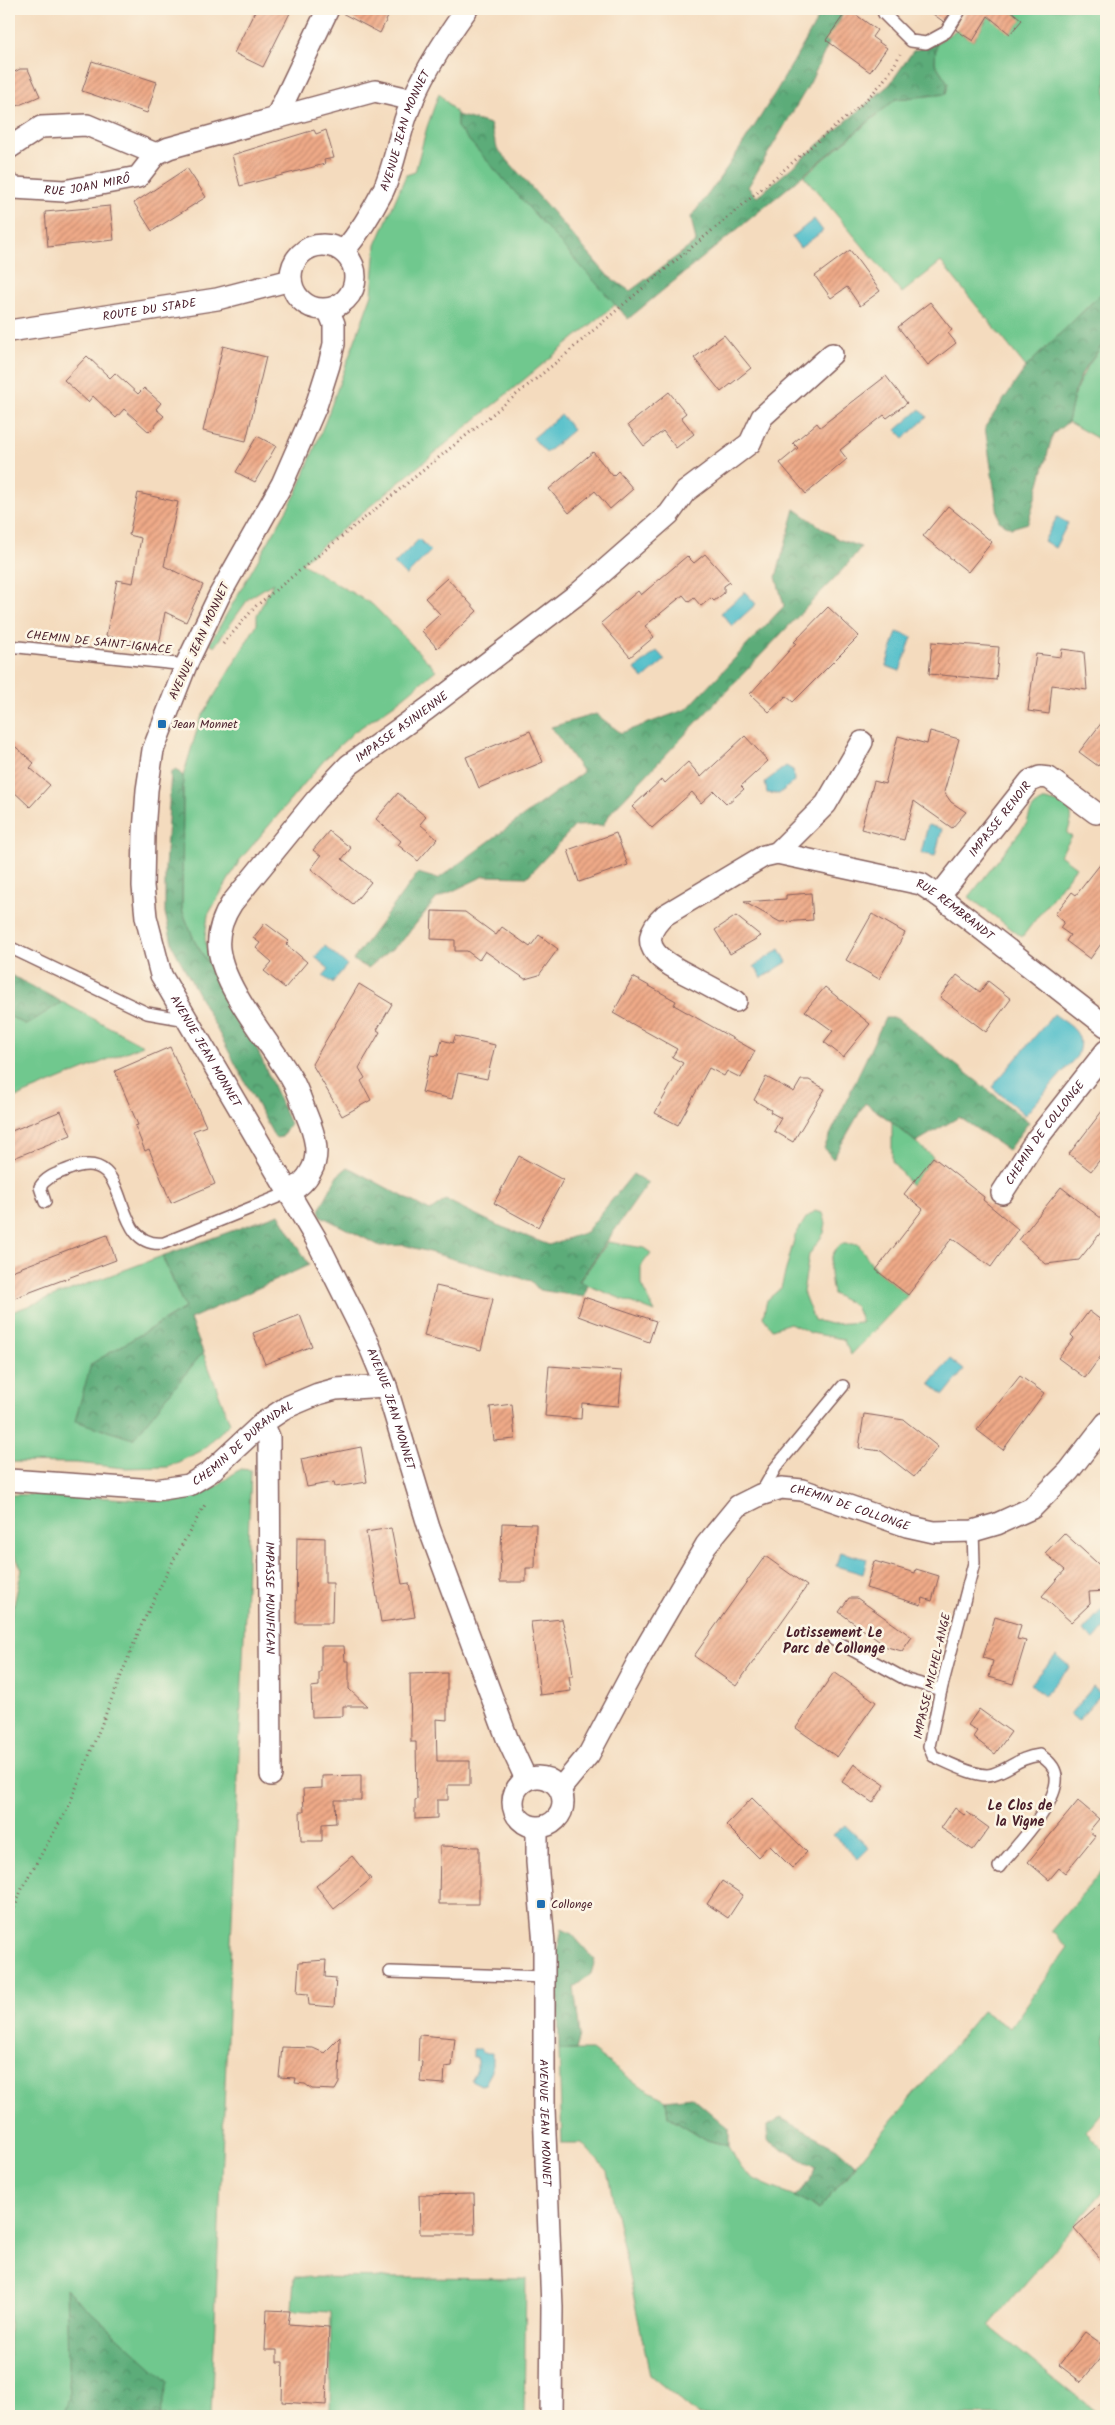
<svg xmlns="http://www.w3.org/2000/svg" width="1115" height="2425" font-family="Kalam,sans-serif">
	<style>
		.green { fill: #6fc88e; stroke: #5c745c }
		.forest { fill: url(#forest-crowns); stroke: #526652 }
		.water { fill: #52bfca; stroke: #4e6f7a }
		.building { fill: url(#building-hatch) }
		.lines { fill: none; stroke-linecap: round; stroke-linejoin: round }
		.lane-casing { stroke: #86615e; stroke-width: 14 }
		.street-casing { stroke: #86615e; stroke-width: 24 }
		.path { stroke: #86615e; stroke-width: 3; stroke-dasharray: 1 4; stroke-linecap: butt }
		.lane { stroke: #fff; stroke-width: 11 }
		.street { stroke: #fff; stroke-width: 21 }
		.poi-dot { fill: #1f6fb2; stroke: #fcf5e5; stroke-width: 2 }
		.labels { text-anchor: middle; stroke-width: 5; stroke-linejoin: round; paint-order: stroke }
		.street-label { font-size: 12px; fill: #4a1f2b; stroke: #fcf5e5 }
		.poi-label { font-size: 12px; fill: #4a1f2b; stroke: #fcf5e5; text-anchor: start }
		.neighbourhood-label { font-size: 14px; font-weight: bold; fill: #4a1f2b; stroke: #fcf5e5 }
	</style>
	<defs>
		<pattern id="forest-crowns" width="20" height="18" patternUnits="userSpaceOnUse" patternTransform="scale(1.25)"><rect width="20" height="18" fill="#5bac79"/><path d="M2 6a3 3 0 1 1 6 0M12 15a3 3 0 1 1 6 0" fill="none" stroke="#4d8b63"/></pattern>
		<pattern id="building-hatch" width="6" height="6" patternUnits="userSpaceOnUse" patternTransform="scale(1.25)"><rect width="6" height="6" fill="#efaa88"/><path d="M-1 1l2-2M0 6l6-6M5 7l2-2" fill="none" stroke="#c48a6f"/></pattern>
	</defs>
	<rect width="100%" height="100%" fill="#fcf5e5"/>
	<filter id="ink" filterUnits="userSpaceOnUse"><feTurbulence type="fractalNoise" baseFrequency=".02" numOctaves="2"/><feDisplacementMap in="SourceGraphic" scale="10" xChannelSelector="R" yChannelSelector="G"/><feConvolveMatrix kernelMatrix="1 2 1 2 8 2 1 2 1" color-interpolation-filters="sRGB"/></filter>
	<filter id="wash" filterUnits="userSpaceOnUse"><feTurbulence type="fractalNoise" baseFrequency=".0096" numOctaves="4" result="noise"/><feDisplacementMap in="SourceGraphic" scale="20" xChannelSelector="R" yChannelSelector="G"/><feGaussianBlur stdDeviation="1.12" result="paint"/><feColorMatrix in="noise" values="0 0 0 0 0 0 0 0 0 0 0 0 0 0 0 0 0 1.4 0 .05"/><feComposite in="paint" operator="in"/></filter>
	<g filter="url(#wash)">
		<rect width="100%" height="100%" fill="#f4dbbe"/>
		<!-- green -->
		<g class="green">
			<path d="M993,9h113v280l-80,78 -85,-105 -39,31 -98,-117 92,-77 50,-5 2,-11 -13,-20 1,-20 20,-13 17,11z"/>
			<path d="M439,93l18,21v13l159,177 -315,259 72,42 63,65 -40,33 -42,29 -28,26 -86,102 -32,55 -3,23 5,28 -15,-24 -13,-32 1,-134 17,-56 57,-96v-9l16,-32 -24,15 -35,49 -4,-4 87,-151 30,-75 45,-123 4,-49 30,-70 9,-3 12,-45z"/>
			<path d="M1106,340v103l-38,-21c8,-40 15,-50 38,-82z"/>
			<path d="M1046,800l20,5c8,10 6,16 1,28l5,4 -12,18 16,12 -54,70 -53,-40 58,-74c3,-13 7,-19 19,-23z"/>
			<path d="M62,1002l81,43 -131,54 -3,-3v-80l17,8z"/>
			<path d="M892,1122l41,35 -22,28 -19,-24z"/>
			<path d="M815,1211l8,2 3,10 -2,10 -15,22 -6,37 11,28 17,4 31,-2 -7,-16 -22,-12c-3,-20 -8,-36 8,-50h17l18,26 32,25 -57,60 -8,-16 -32,-6 -21,-10 -18,6 -9,-12 4,-17 14,-12 14,-52 11,-18z"/>
			<path d="M608,1242l36,6 7,5 -10,13v19l14,27 -76,-30z"/>
			<path d="M162,1256l23,52 -94,56 42,74 70,-86 27,71 -29,28 -33,16 -44,1 -48,-5 -67,-1v-149z"/>
			<path d="M240,1469l11,1 -40,946h-202v-790l13,-57 -13,-24v-50l41,-1 123,8 38,-12z"/>
			<path d="M1106,1866v242l-20,24 20,20v36l-117,138 107,87 -3,3h-394l-49,-41 -43,-204 -25,-28h-20l-3,-93h33l48,36 26,14 2,16 39,24 22,6c5,9 10,21 17,27 22,18 52,19 73,37l163,-199 28,17 58,-81 -17,-16z"/>
			<path d="M294,2277l232,2 -2,137h-194l1,-104 -39,-2z"/>
		</g>
		<!-- forest -->
		<g class="forest">
			<path d="M823,9h22l-35,74 -62,104 9,10 133,-113 23,-33 23,-8 -1,20 13,20 -2,11 -50,5 -268,220 -171,-192v-12l33,9 7,24 111,128 22,15 66,-49 -5,-25c50,-65 93,-136 132,-208z"/>
			<path d="M1106,289v51l-24,33 -7,18 -7,31 -15,12 -25,89 -17,5 -12,-7 -14,-94 41,-60z"/>
			<path d="M795,509l43,30 23,8 -15,19 -234,245 -9,14 -28,1 -48,51 -43,-1 -48,23 -34,42 -34,27 -15,-8 65,-87 20,6 145,-107 -32,-45 45,-13 25,19 66,-24 97,-103 -8,-29z"/>
			<path d="M176,769l7,7 -1,134 13,32 52,84 43,98 -8,13 -7,1 -102,-191 -8,-34v-44l6,-97z"/>
			<path d="M9,974l53,28 -36,23 -17,-9z"/>
			<path d="M885,1018h11l133,104 -21,28 -49,-33 -43,25 -24,-20 -27,-19 -32,56 -9,-11z"/>
			<path d="M348,1167l82,44 16,-11 51,25 52,20 37,-13 47,-58 15,9 -69,98 9,4 -4,12 -45,-7 -8,-9 -127,-36 -24,1 -59,-30 -2,-6 19,-35z"/>
			<path d="M279,1214l30,51 -119,54 13,33 -70,87 -58,-18 16,-57 94,-56 -23,-52z"/>
			<path d="M562,1929l10,5 23,26 -4,14 -17,13 6,48 -4,15h-17l-2,-98z"/>
			<path d="M692,2097l37,32v17l-22,-6 -39,-24 -2,-16z"/>
			<path d="M781,2118l56,30 18,17 -36,45 -7,-6 -19,-7 18,-16 4,-14 -47,-26v-15z"/>
			<path d="M66,2289l102,93 -8,34h-97l6,-18z"/>
		</g>
		<!-- water -->
		<g class="water">
			<path d="M814,219l9,12 -23,17 -8,-11z"/>
			<path d="M920,409l7,8 -23,21 -8,-8z"/>
			<path d="M561,415l12,15 -27,23 -13,-15z"/>
			<path d="M1057,517l11,6 -13,25 -11,-7z"/>
			<path d="M419,539l12,12 -25,25 -12,-12z"/>
			<path d="M745,592l11,12 -24,22 -11,-13z"/>
			<path d="M897,632l15,5 -12,34 -14,-5z"/>
			<path d="M657,651l8,9 -22,19 -8,-10z"/>
			<path d="M786,766l7,4 1,11 -15,13 -12,-1 -2,-11z"/>
			<path d="M928,825l14,4 -7,27 -14,-3z"/>
			<path d="M325,946l22,19 -15,18 -9,-7 6,-7 -14,-12z"/>
			<path d="M780,949l7,13 -25,16 -8,-12z"/>
			<path d="M1054,1014c17,13 32,18 23,42l-52,59 -33,-28z"/>
			<path d="M950,1359l14,11 -20,25 -14,-11z"/>
			<path d="M840,1552l27,7 -4,15 -27,-8z"/>
			<path d="M1102,1609l4,4v13l-12,14 -11,-9z"/>
			<path d="M1056,1655l14,12 -26,29 -13,-12z"/>
			<path d="M1093,1687l8,7 -23,27 -8,-7z"/>
			<path d="M845,1825l24,23 -11,11 -25,-24z"/>
			<path d="M473,2049h8l2,4h9v18l-7,13 -4,1 -10,-5 6,-10v-13h-4z"/>
		</g>
		<g id="blocks">
			<!-- building -->
			<g class="building">
				<path d="M256,9h36l-29,58 -29,-14z"/>
				<path d="M340,9h52l-12,24 -40,-21z"/>
				<path d="M848,9l29,21 -5,7 15,11 -17,24 -44,-32z"/>
				<path d="M926,9h26l-8,13z"/>
				<path d="M968,9h41l13,11 -12,14 -22,-18 -15,25 -17,-11z"/>
				<path d="M92,61l65,21 -10,31 -65,-22z"/>
				<path d="M20,69h8l12,27 -23,10 -1,-4 -7,5v-32z"/>
				<path d="M314,130l2,4 10,-4 8,28 -10,2 1,4 -85,22 -8,-31z"/>
				<path d="M187,168l19,29 -54,34 -18,-28z"/>
				<path d="M110,206l4,34 -66,7 -3,-35z"/>
				<path d="M850,250l30,41 -20,15 -13,-19 -16,11 -16,-22z"/>
				<path d="M930,302l22,28 -4,3 8,10 -28,22 -30,-38z"/>
				<path d="M724,335l27,33 -30,24 -27,-34z"/>
				<path d="M223,346l43,11 -20,84 -43,-10z"/>
				<path d="M87,356l23,22 5,-5 23,21 6,-6 17,15 -5,6 8,7 -15,16 -25,-23 -8,9 -23,-22 -5,6 -24,-22z"/>
				<path d="M886,376l21,27 -20,15 -3,-3 -44,35 7,9 -41,35 -26,-31 18,-15 -5,-5 24,-20 3,4z"/>
				<path d="M669,392l17,21 -5,4 13,17 -18,14 -13,-17 -19,15 -16,-21z"/>
				<path d="M257,436l19,10 -21,36 -19,-10z"/>
				<path d="M593,452l20,24 5,-5 15,18 -23,20 -15,-18 -26,22 -20,-24z"/>
				<path d="M138,493l40,9 -14,64 39,19 -17,37 -21,-10 -6,34 -53,-10 11,-56 16,3 8,-45 -12,-3z"/>
				<path d="M948,506l44,36 -24,30 -45,-36z"/>
				<path d="M705,554l25,28 -6,4v7l-10,8 -3,-3 -10,8 -7,-8 -5,4 -6,-7 -38,31 9,11 -24,20 -29,-34 37,-32 3,4 46,-39 7,7z"/>
				<path d="M447,578l30,33 -40,37 -15,-17 18,-17 -15,-16z"/>
				<path d="M828,607l31,29 -66,66 -7,-6 -17,16 -19,-18 46,-51 -2,-1z"/>
				<path d="M932,642l67,5 -3,33 -67,-6z"/>
				<path d="M1062,649l22,3 3,38 -35,-5 -3,29 -21,-3 8,-57 25,3z"/>
				<path d="M1106,717v38l-8,11 -19,-14z"/>
				<path d="M530,731l13,31 -64,26 -13,-31z"/>
				<path d="M930,731l29,8 -15,53 7,10 15,10 -14,16 -38,-27 -10,39 -43,-11 13,-48 11,3 13,-48 29,8z"/>
				<path d="M745,736l23,25 -27,25 3,3 -17,15 -13,-13 -13,12 -9,-11 -40,36 -20,-21 30,-28 3,4 23,-21 13,15z"/>
				<path d="M9,741l25,22 -4,5 20,17 -20,22 -19,-18 -2,3z"/>
				<path d="M398,793l28,24 -6,7 17,15 -19,22 -20,-16 3,-4 -25,-22z"/>
				<path d="M329,831l22,17 -9,11 29,23 -18,22 -42,-35 10,-13 -8,-6z"/>
				<path d="M616,833l12,32 -49,17 -11,-32z"/>
				<path d="M1106,857v80l-16,22 -24,-18 4,-6 -10,-7 4,-6 -9,-8 17,-22 4,3z"/>
				<path d="M811,893l2,27 -33,2 -36,-20 42,-3v-4z"/>
				<path d="M432,911l33,1 31,23 6,-8 28,20 9,-12 19,14 -19,26 -14,4 -40,-28 -6,9 -12,-9h-12v-11l-24,-1z"/>
				<path d="M872,914l33,19 -26,46 -33,-19z"/>
				<path d="M736,916l25,20 -31,18 -15,-24z"/>
				<path d="M265,923l24,18 -3,3 21,18 -22,26 -21,-17 8,-9 -16,-14 4,-5 -7,-5z"/>
				<path d="M957,975l23,17 8,-11 23,18 -25,33 -46,-35z"/>
				<path d="M633,977l43,24 -2,4 81,46 -14,27 -14,-7 -3,5 -15,-8 -31,57 -23,-12 28,-50 -11,-6 5,-8 -64,-36z"/>
				<path d="M359,984l33,20 -15,26 3,2 -21,36 6,10 -4,3 10,19 -29,16 -30,-52z"/>
				<path d="M825,987l45,37 -27,33 -19,-15 9,-11 -28,-20z"/>
				<path d="M455,1036l40,9 -8,34 -29,-6 -6,26 -30,-7 9,-37 7,1 4,-16 11,3z"/>
				<path d="M170,1047l36,79 -13,5 22,53 -44,19 -22,-54 -4,2 -10,-25 3,-1 -23,-54z"/>
				<path d="M766,1077l28,15 7,-12h8l16,9 -32,53 -19,-11 7,-13 -11,-6 1,-2 -17,-10z"/>
				<path d="M1106,1106v46l-15,19 -22,-17z"/>
				<path d="M61,1111l10,24 -62,25v-28z"/>
				<path d="M519,1156l44,24 -25,47 -44,-24z"/>
				<path d="M933,1157l51,40 -1,3 35,29 -27,38 -39,-29 -44,57 -32,-25 47,-61 -19,-15z"/>
				<path d="M1061,1187l45,35v4l-27,34 -33,4 -27,-24z"/>
				<path d="M107,1235l9,25 -107,40v-28z"/>
				<path d="M436,1286l57,13 -12,51 -57,-14z"/>
				<path d="M584,1297l72,24 -7,21 -71,-26z"/>
				<path d="M1089,1311l17,13v25l-21,29 -27,-20 16,-20 -3,-3z"/>
				<path d="M300,1315l12,31 -47,18 -12,-31z"/>
				<path d="M549,1366l73,5 -3,35 -37,-3 -1,16 -36,-3z"/>
				<path d="M1020,1376l24,17 -41,57 -26,-20z"/>
				<path d="M512,1404l3,35 -21,2 -4,-34z"/>
				<path d="M864,1414l40,6 34,27 -24,30 -33,-26 -22,-3z"/>
				<path d="M361,1447l6,35 -32,5 -1,-5 -27,5 -6,-28z"/>
				<path d="M502,1523l34,1 -1,44h-9v14h-26z"/>
				<path d="M391,1528l11,56 7,-1 6,34 -34,5 -15,-90z"/>
				<path d="M1064,1533l42,38v20l-17,1 1,12 -19,18 -29,-26 23,-26 -20,-17z"/>
				<path d="M297,1537l28,1v45h8l-1,40h-36z"/>
				<path d="M765,1556l42,30 -71,100 -42,-30z"/>
				<path d="M874,1561l41,12 1,-4 23,7 -7,25 -9,-3 -2,7 -55,-17z"/>
				<path d="M849,1598h8l55,39 -10,14 -15,-4 -48,-35z"/>
				<path d="M995,1617l26,8 -4,14 9,2 -13,43 -24,-7 4,-16 -10,-3z"/>
				<path d="M562,1619l8,32 3,25h-4l2,15 -31,4 -9,-73z"/>
				<path d="M321,1646h23l1,15h4v28l18,17h-24v10l-31,1 -1,-30 8,-1v-14h2z"/>
				<path d="M834,1672l42,30 -39,55 -41,-29z"/>
				<path d="M447,1673v47l-11,-1 1,42h33v24h-22v15h-11v18l-22,1v-19l2,-1 -1,-57h-5l-1,-68z"/>
				<path d="M979,1709l32,23 -16,22 -22,-17 4,-6 -9,-6z"/>
				<path d="M854,1764l31,21 -12,18 -31,-21z"/>
				<path d="M361,1775v25h-26l1,23 -14,1v17h-21l-1,-29h4l-1,-23 19,-1v-12z"/>
				<path d="M752,1798l55,54 -15,16 -23,-23 -11,12 -32,-32z"/>
				<path d="M1078,1801l21,18 -10,12 6,5 -30,37 -6,-5 -10,12 -21,-18z"/>
				<path d="M955,1808l9,7 3,-3 22,16 -16,22 -32,-22z"/>
				<path d="M440,1846l39,1v57h-40z"/>
				<path d="M352,1856l19,23 -37,30 -18,-23z"/>
				<path d="M722,1881l21,14 -15,23 -21,-14z"/>
				<path d="M326,1960l-1,17 11,1 -2,29 -25,-2 -1,-11 -11,-1 2,-31z"/>
				<path d="M419,2035l36,3 -3,28 -7,1 -1,17 -24,-2 2,-20 -4,-1z"/>
				<path d="M340,2037l-1,46 -4,7 -23,-1 -7,-5 -10,-1 1,-5 -17,-1 3,-30 31,1 11,5z"/>
				<path d="M474,2194l1,40h-55l-1,-39z"/>
				<path d="M1106,2199v66l-32,-37z"/>
				<path d="M267,2310l23,1 -2,13 41,3 -3,78 -44,-3 1,-40h-6v-12h-12z"/>
				<path d="M1085,2332l21,15v4l-25,31 -22,-17z"/>
			</g>
		</g>
	</g>
	<g filter="url(#ink)">
		<use href="#blocks" fill-opacity="0" stroke="#86615e" stroke-width="1"/>
		<g class="lines">
			<defs>
				<g id="lane">
					<path d="M882,9l2,5 27,27 15,2 20,-11 15,-23"/>
					<path d="M9,646l177,19"/>
					<path d="M9,947l138,66 40,7"/>
					<path d="M45,1202l-5,-15c7,-11 17,-13 29,-18 68,-26 37,81 95,74l126,-51"/>
					<path d="M761,1493l15,-26 67,-81"/>
					<path d="M973,1531l1,32 -33,127 -12,56 4,10c14,6 45,23 60,18 19,-6 24,-16 47,-19 7,5 15,11 16,21 3,27 -40,70 -57,91"/>
					<path d="M834,1640l73,40 34,10"/>
					<path d="M390,1972l155,5"/>
				</g>
				<g id="street">
					<path d="M276,118l99,-27 38,9"/>
					<path d="M9,148l32,-21 46,-2 69,29"/>
					<path id="s1" d="M9,184l5,4 50,3 74,-14 18,-23 13,-6 107,-30 52,-109"/>
					<circle cx="323" cy="277" r="32"/>
					<path id="s2" d="M344,251c15,-18 28,-39 39,-60 11,-24 15,-52 24,-77 14,-38 36,-72 60,-105"/>
					<path id="s3" d="M328,309l6,15v20l-5,21 -13,41 -34,78 -63,112 -33,69 -33,85 -6,40 -3,42 -1,54 3,31 15,58 155,264 53,106 17,41 43,142 78,210 19,41"/>
					<path id="s4" d="M9,331l208,-32 74,-19"/>
					<path d="M777,853l49,-49 36,-62"/>
					<path id="s5" d="M939,896l91,-115 10,-4 9,1 47,35"/>
					<path id="s6" d="M736,1001c-14,-8 -29,-16 -44,-24 -28,-14 -61,-31 -27,-62l99,-59 13,-3 144,31 18,12 167,130"/>
					<path id="s7" d="M290,1192c9,-6 16,-11 21,-21 10,-17 3,-38 -4,-55 -5,-12 -9,-27 -16,-38 -21,-36 -67,-88 -72,-129 -2,-17 4,-32 13,-46l84,-103 33,-35 78,-56 153,-117 89,-78 16,-22 65,-49 12,-26 70,-63"/>
					<path id="s8" d="M1002,1193l34,-53 70,-89"/>
					<path id="s9" d="M263,1423l6,14 2,338"/>
					<path id="s10" d="M9,1480l146,10 34,-5 21,-13 53,-49 24,-16 31,-13 18,-5 50,-3"/>
					<circle cx="538" cy="1802" r="25"/>
					<path id="s11" d="M560,1789l29,-35 52,-98 65,-111 32,-39 22,-11 21,-7 21,2 105,36 27,6 39,-1 24,-7 35,-16 37,-37 37,-48"/>
					<path id="s12" d="M537,1828v34l7,82v165l8,198 -1,109"/>
				</g>
			</defs>
			<!-- lane casing -->
			<use href="#lane" class="lane-casing"/>
			<!-- street casing -->
			<use href="#street" class="street-casing"/>
			<!-- path -->
			<g class="path">
				<path d="M223,644l33,-38 308,-250c80,-71 164,-137 244,-207 32,-28 74,-55 92,-95"/>
				<path d="M9,1922l14,-36 45,-78 73,-182 34,-69 31,-54"/>
			</g>
			<!-- lane -->
			<use href="#lane" class="lane"/>
			<!-- street -->
			<use href="#street" class="street"/>
		</g>
	</g>
	<!-- markers -->
	<g class="poi-dot">
		<rect x="157" y="719" width="10" height="10" rx="2.5"/>
		<rect x="536" y="1899" width="10" height="10" rx="2.5"/>
	</g>
	<g class="labels">
		<!-- street labels -->
		<g class="street-label">
			<text dy="4" stroke="none"><textPath href="#s2" startOffset="136">AVENUE JEAN MONNET</textPath></text>
			<text dy="4" stroke="none"><textPath href="#s1" startOffset="80">RUE JOAN MIRÔ</textPath></text>
			<text dy="4" stroke="none"><textPath href="#s4" startOffset="142">ROUTE DU STADE</textPath></text>
			<text transform="translate(199 641) rotate(-65)" y="4">AVENUE JEAN MONNET</text>
			<text transform="translate(99 642) rotate(6)" y="4">CHEMIN DE SAINT-IGNACE</text>
			<text dy="4" stroke="none"><textPath href="#s7" startOffset="572">IMPASSE ASINIENNE</textPath></text>
			<text dy="4" stroke="none"><textPath href="#s5" startOffset="98">IMPASSE RENOIR</textPath></text>
			<text dy="4" stroke="none"><textPath href="#s6" startOffset="456">RUE REMBRANDT</textPath></text>
			<text dy="4" stroke="none"><textPath href="#s3" startOffset="798">AVENUE JEAN MONNET</textPath></text>
			<text dy="4" stroke="none"><textPath href="#s8" startOffset="74">CHEMIN DE COLLONGE</textPath></text>
			<text dy="4" stroke="none"><textPath href="#s3" startOffset="1202">AVENUE JEAN MONNET</textPath></text>
			<text dy="4" stroke="none"><textPath href="#s10" startOffset="249">CHEMIN DE DURANDAL</textPath></text>
			<text dy="4" stroke="none"><textPath href="#s11" startOffset="454">CHEMIN DE COLLONGE</textPath></text>
			<text dy="4" stroke="none"><textPath href="#s9" startOffset="176">IMPASSE MUNIFICAN</textPath></text>
			<text transform="translate(932 1676) rotate(-77)" y="4">IMPASSE MICHEL-ANGE</text>
			<text dy="4" stroke="none"><textPath href="#s12" startOffset="295">AVENUE JEAN MONNET</textPath></text>
		</g>
		<!-- poi labels -->
		<g class="poi-label">
			<text x="172" y="728">Jean Monnet</text>
			<text x="551" y="1908">Collonge</text>
		</g>
		<!-- neighbourhood labels -->
		<g class="neighbourhood-label">
			<text x="834" y="1637">Lotissement Le<tspan x="834" dy="16">Parc de Collonge</tspan></text>
			<text x="1020" y="1810">Le Clos de<tspan x="1020" dy="16">la Vigne</tspan></text>
		</g>
	</g>
	<!-- margin -->
	<rect width="1115" height="2425" fill="none" stroke="#fcf5e5" stroke-width="30"/>
</svg>
